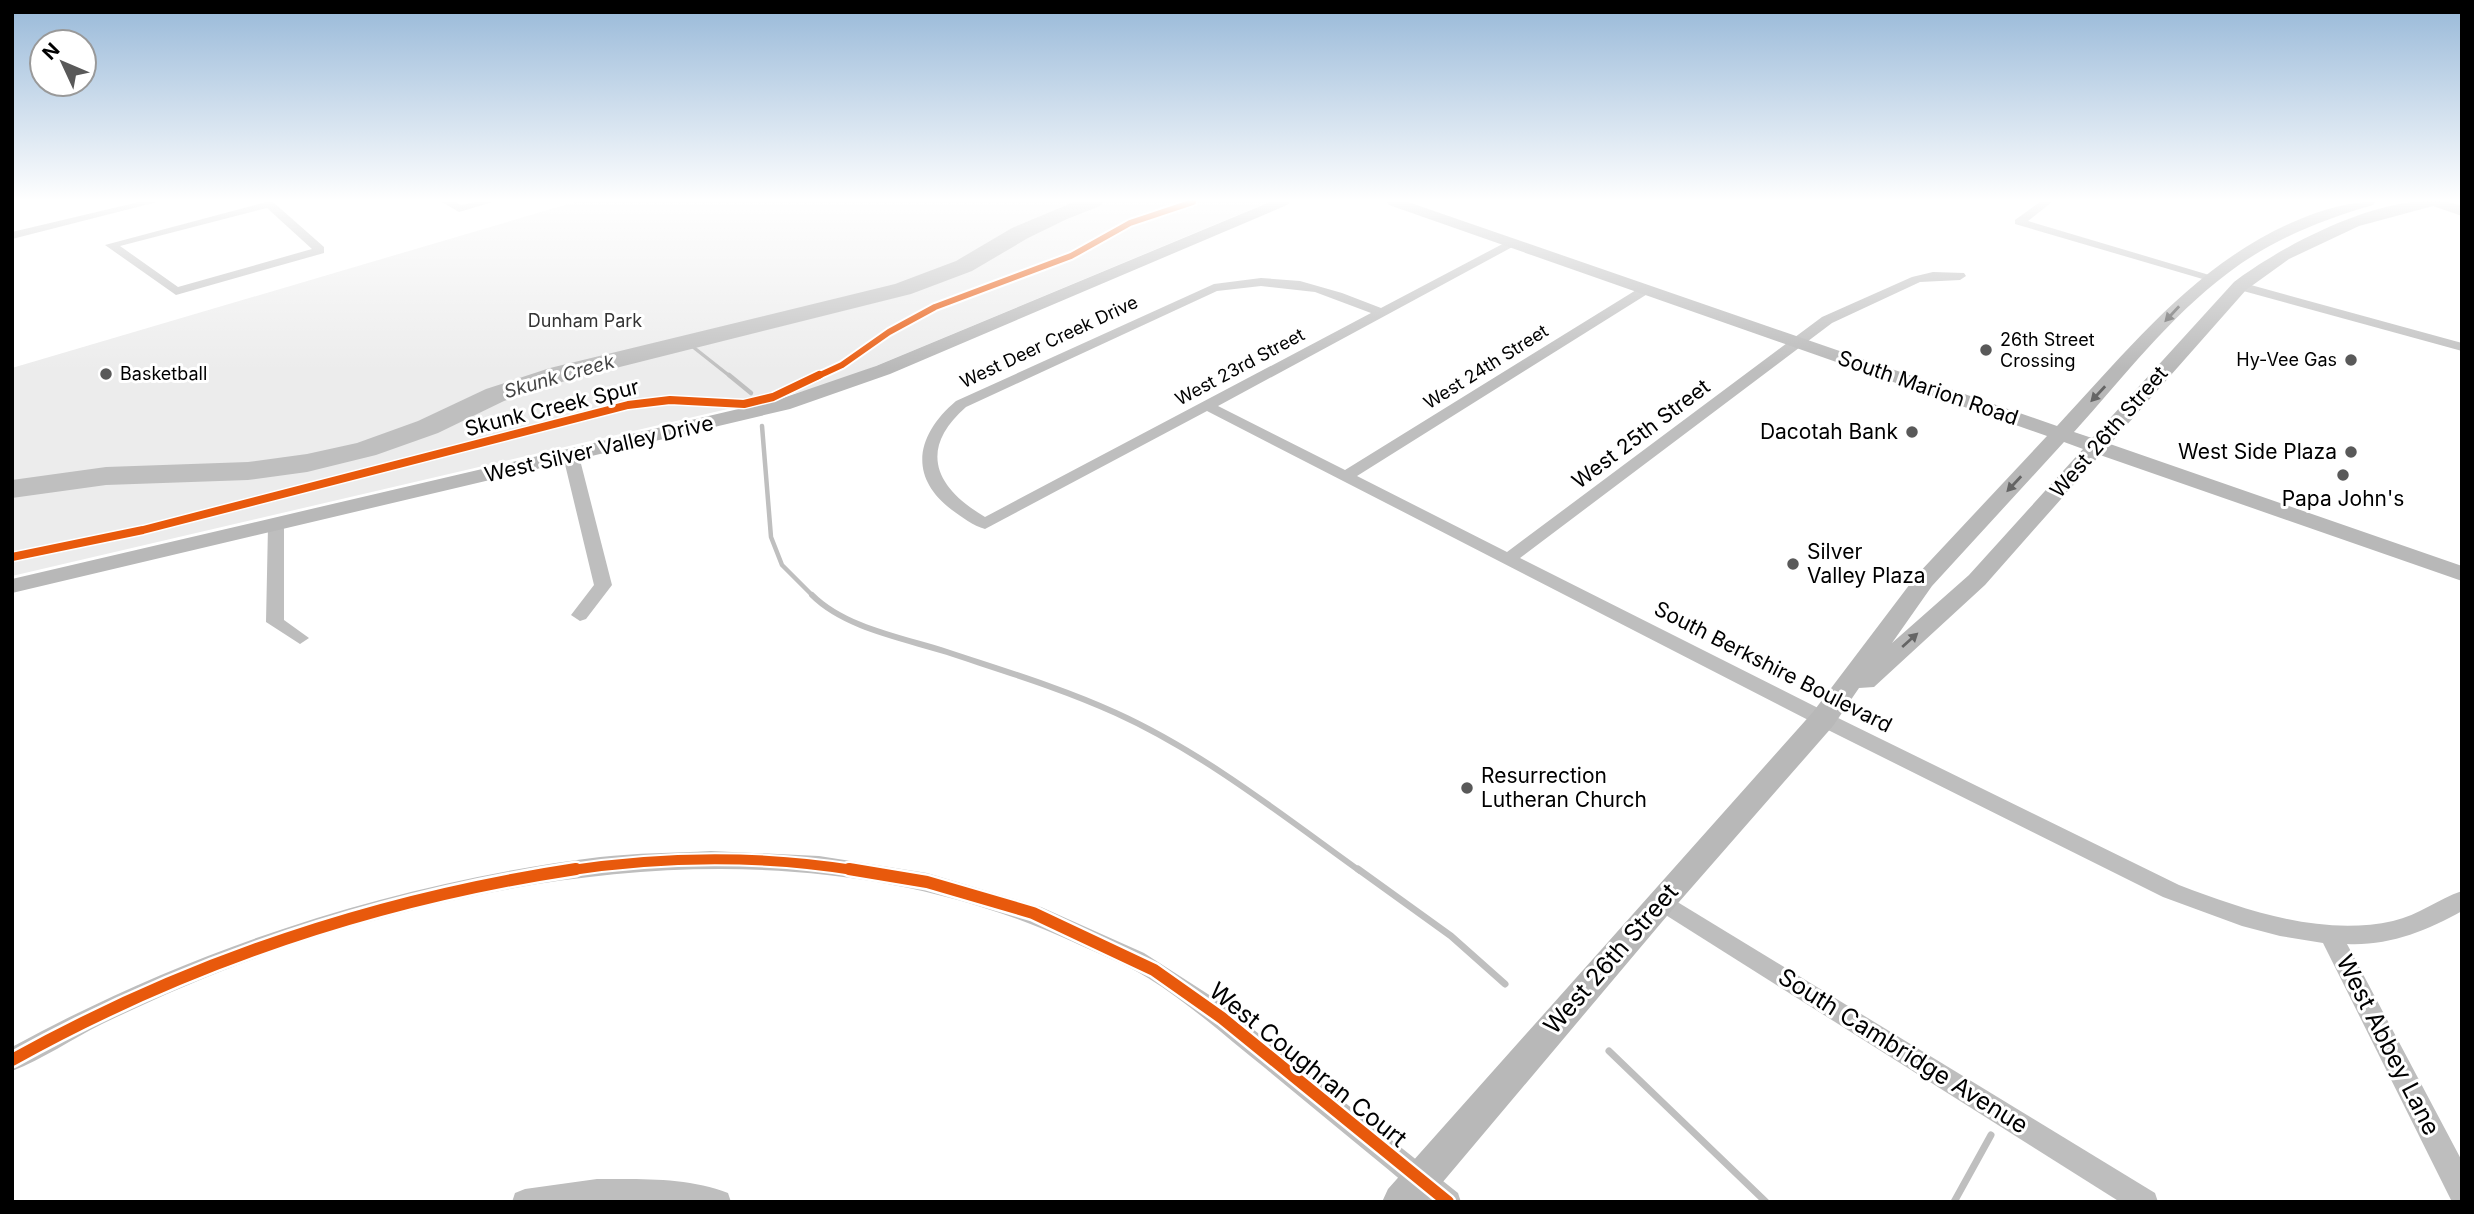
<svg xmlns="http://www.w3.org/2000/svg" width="2474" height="1214" font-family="Inter,sans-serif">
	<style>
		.green { fill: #ececec }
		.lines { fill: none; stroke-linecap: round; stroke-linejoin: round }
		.stream-far3 { stroke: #bfbfbf; stroke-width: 3.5 }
		.stream-far2 { stroke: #bfbfbf; stroke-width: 4.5 }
		.stream-far1 { stroke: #bfbfbf; stroke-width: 6 }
		.stream { stroke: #bfbfbf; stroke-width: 7 }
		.river { fill: #bfbfbf; fill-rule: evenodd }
		.street { fill: #bebebe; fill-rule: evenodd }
		.secondary { fill: #b8b8b8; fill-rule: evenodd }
		.cycleway-far3-casing { stroke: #fff; stroke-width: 10 }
		.cycleway-far2-casing { stroke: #fff; stroke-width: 11 }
		.cycleway-far1-casing { stroke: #fff; stroke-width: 14 }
		.cycleway-casing { stroke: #fff; stroke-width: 17 }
		.cycleway-far3 { stroke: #e8590c; stroke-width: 6 }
		.cycleway-far2 { stroke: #e8590c; stroke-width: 8 }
		.cycleway-far1 { stroke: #e8590c; stroke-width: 10 }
		.cycleway { stroke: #e8590c; stroke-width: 12 }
		.oneway { fill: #656565 }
		.poi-dot { fill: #595959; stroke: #fff; stroke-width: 2.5 }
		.labels { text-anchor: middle; stroke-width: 6; stroke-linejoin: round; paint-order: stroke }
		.far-park-label { font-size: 18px; fill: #333; stroke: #fff }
		.far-poi-label { font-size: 18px; fill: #000; stroke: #fff; text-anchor: start }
		.far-street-label { font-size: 18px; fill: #000; stroke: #fff }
		.far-water-label { font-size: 19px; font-style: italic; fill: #444; stroke: #fff }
		.street-label { font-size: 21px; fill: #000; stroke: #fff }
		.poi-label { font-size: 21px; fill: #000; stroke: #fff; text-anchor: end }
		.near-street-label { font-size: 24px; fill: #000; stroke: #fff }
	</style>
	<rect width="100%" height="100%" fill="#fff"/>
	<!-- green -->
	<path class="green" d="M575,202h694l-439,183 -818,191v-208z"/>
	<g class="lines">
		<!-- stream-far3 -->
		<path class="stream-far3" d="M688,343l43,34"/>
		<!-- stream-far2 -->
		<g class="stream-far2">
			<path d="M729,375l22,18"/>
			<path d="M762,426l9,111 11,28 31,31"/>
		</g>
		<!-- stream-far1 -->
		<path class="stream-far1" d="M812,595c33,33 91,43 135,57 57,19 114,36 169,61 88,40 166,102 244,158"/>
		<!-- stream -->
		<g class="stream">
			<path d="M1358,869l93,67 54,48"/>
			<path d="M1609,1051l157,151"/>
			<path d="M1954,1202l37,-67"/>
		</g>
		<!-- river -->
		<path class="river" d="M1074,202h29l-3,4 -33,13 -39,19 -56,33 -61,23 -343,86 -64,21 -66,32 -62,22 -69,17 -59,8 -142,5 -94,13v-18l94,-13 142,-5 59,-8 50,-11 61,-22 68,-32 64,-21 345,-84 61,-23 56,-33z"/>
		<!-- street -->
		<g class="street">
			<path d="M139,202h18l-145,37v-7z"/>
			<path d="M266,202h7l51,45v6l-148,42 -71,-50zM267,208l45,41 -134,38 -58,-41z"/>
			<path d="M442,202h13l6,3 15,-3h17l-34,10z"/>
			<path d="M2040,202h12l-24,19 188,56 -10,3 -191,-56v-4z"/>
			<path d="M1512,239l4,2v4l-298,161 127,64 296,-183h8v6l-292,183 150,76 315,-235 90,-40 21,-5 31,1 2,3 -6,4 -40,2 -88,41 -312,235 310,156 349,171c66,25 142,52 214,36 26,-6 45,-22 69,-30v20c-35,20 -74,35 -115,33l115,217v41h-10l-129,-259 -43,-7 -38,-10 -79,-29 -347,-173 -609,-313 -222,118c-12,-3 -23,-12 -33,-19 -45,-34 -35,-76 4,-109l258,-117 47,-6 39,3 42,12 39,15zM1261,286l54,6 56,21 -386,204c-49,-29 -68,-67 -19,-110l251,-116z"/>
			<path d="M2240,282l222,61v8l-226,-62v-6z"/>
			<path d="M571,451l8,5 33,129 -26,34 -6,2 -9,-6 23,-30 -31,-129z"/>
			<path d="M276,521l8,5v94l25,18 -9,6 -34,-22 2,-96z"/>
			<path d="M711,851l108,5 108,17 114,34 103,46 70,45 244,195 3,9h-34c-53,-45 -108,-89 -162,-134 -39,-31 -75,-64 -117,-90 -25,-15 -51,-25 -77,-37 -251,-114 -536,-78 -790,8 -61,21 -121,47 -179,75 -30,15 -59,35 -90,47v-24c181,-99 383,-165 588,-190 36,-4 74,-4 111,-6z"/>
			<path d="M1661,892l494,301 3,9h-38l-467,-295 -3,-6 3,-6z"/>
			<path d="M597,1179c42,0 91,-2 131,14l3,9h-219l3,-9 10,-4z"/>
		</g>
		<!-- secondary -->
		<g class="secondary">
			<path d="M1270,202h20l-3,3 -397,169 -100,35 -778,184v-14l765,-179 99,-34z"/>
			<path d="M1387,202h21l649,224c73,-78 140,-164 241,-206 26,-11 50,-18 77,-18l-2,3c-52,15 -102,35 -145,68 -59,44 -105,105 -154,159l18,6 142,-156c50,-38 164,-99 228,-76v10l-29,-10 -74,20 -70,33 -43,31 -136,154 352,122v15l-362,-126 -115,130 -111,102 -15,1 -26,38 -161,184 -246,292h-44l6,-13 425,-477 103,-136 131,-140 -658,-231zM2064,442l19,7 -114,126 -77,68 40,-57z"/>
		</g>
		<defs>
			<path id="cycleway-far3" d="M816,377l26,-12 47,-33 46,-25 136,-51 59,-33 63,-21"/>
			<path id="cycleway-far2" d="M12,557l131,-27 485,-125 42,-5 74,4 29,-7 46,-22"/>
			<path id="cycleway-far1" d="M565,871c97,-15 198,-16 295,0"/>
			<g id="cycleway">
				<path d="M849,869l78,13 106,31 121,57 68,48 226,184"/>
				<path d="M12,1060c176,-98 366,-161 564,-191"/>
			</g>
		</defs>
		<!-- cycleway-far3 casing -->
		<use href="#cycleway-far3" class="cycleway-far3-casing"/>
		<!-- cycleway-far2 casing -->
		<use href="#cycleway-far2" class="cycleway-far2-casing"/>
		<!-- cycleway-far1 casing -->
		<use href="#cycleway-far1" class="cycleway-far1-casing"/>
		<!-- cycleway casing -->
		<use href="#cycleway" class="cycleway-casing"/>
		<!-- cycleway-far3 -->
		<use href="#cycleway-far3" class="cycleway-far3"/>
		<!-- cycleway-far2 -->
		<use href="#cycleway-far2" class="cycleway-far2"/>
		<!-- cycleway-far1 -->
		<use href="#cycleway-far1" class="cycleway-far1"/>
		<!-- cycleway -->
		<use href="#cycleway" class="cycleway"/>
	</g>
	<!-- one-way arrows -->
	<defs><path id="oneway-solid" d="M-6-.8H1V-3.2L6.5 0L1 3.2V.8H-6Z" transform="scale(1.75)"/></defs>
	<g class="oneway">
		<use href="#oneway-solid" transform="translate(2172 314) rotate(133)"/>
		<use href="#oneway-solid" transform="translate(2098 394) rotate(133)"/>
		<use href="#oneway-solid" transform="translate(2014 484) rotate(133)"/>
		<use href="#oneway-solid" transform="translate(1910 640) rotate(-42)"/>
	</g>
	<!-- sky -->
	<linearGradient id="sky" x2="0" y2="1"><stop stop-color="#97b8d8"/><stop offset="0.54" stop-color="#fff"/><stop offset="1" stop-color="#fff" stop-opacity="0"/></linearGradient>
	<rect width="2474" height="371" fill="url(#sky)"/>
	<!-- markers -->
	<g class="poi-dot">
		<circle cx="1986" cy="350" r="7"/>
		<circle cx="2351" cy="360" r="7"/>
		<circle cx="106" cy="374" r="7"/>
		<circle cx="1912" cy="432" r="7"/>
		<circle cx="2351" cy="452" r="7"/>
		<circle cx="2343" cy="475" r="7"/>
		<circle cx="1793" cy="564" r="7"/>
		<circle cx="1467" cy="788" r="7"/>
	</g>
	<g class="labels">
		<!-- far-park labels -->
		<g class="far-park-label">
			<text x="585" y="327">Dunham Park</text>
		</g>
		<!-- far-poi labels -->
		<g class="far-poi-label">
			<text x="2000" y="346">26th Street<tspan x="2000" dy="21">Crossing</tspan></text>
			<text x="2337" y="366" text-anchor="end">Hy-Vee Gas</text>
			<text x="120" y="380">Basketball</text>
		</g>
		<!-- far-street labels -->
		<g class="far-street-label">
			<text transform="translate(1049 342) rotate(-25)" y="6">West Deer Creek Drive</text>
			<text transform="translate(1240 367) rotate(-28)" y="6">West 23rd Street</text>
			<text transform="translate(1486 367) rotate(-32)" y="6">West 24th Street</text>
		</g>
		<!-- far-water labels -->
		<g class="far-water-label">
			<text transform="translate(559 376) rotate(-16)" y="7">Skunk Creek</text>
		</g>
		<!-- street labels -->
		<g class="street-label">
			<text transform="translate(1928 388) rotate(19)" y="7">South Marion Road</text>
			<text transform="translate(552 408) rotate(-14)" y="7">Skunk Creek Spur</text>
			<text transform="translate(2109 432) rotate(-49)" y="7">West 26th Street</text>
			<text transform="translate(1641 434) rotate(-37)" y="7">West 25th Street</text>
			<text transform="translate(599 449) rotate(-13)" y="7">West Silver Valley Drive</text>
			<text transform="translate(1773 667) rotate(27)" y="7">South Berkshire Boulevard</text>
		</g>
		<!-- poi labels -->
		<g class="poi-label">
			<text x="1898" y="439">Dacotah Bank</text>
			<text x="2337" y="459">West Side Plaza</text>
			<text x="2343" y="506" text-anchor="middle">Papa John's</text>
			<text x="1807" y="559" text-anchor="start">Silver<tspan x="1807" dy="24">Valley Plaza</tspan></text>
			<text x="1481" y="783" text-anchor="start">Resurrection<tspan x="1481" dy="24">Lutheran Church</tspan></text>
		</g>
		<!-- near-street labels -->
		<g class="near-street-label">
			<text transform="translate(1611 959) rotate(-49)" y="8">West 26th Street</text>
			<text transform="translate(2388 1045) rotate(63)" y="8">West Abbey Lane</text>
			<text transform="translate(1903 1051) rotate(32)" y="8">South Cambridge Avenue</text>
			<text transform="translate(1308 1065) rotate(39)" y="8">West Coughran Court</text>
		</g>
	</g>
	<!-- border -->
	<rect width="2474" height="1214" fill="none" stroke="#000000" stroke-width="28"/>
	<!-- north arrow -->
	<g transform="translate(63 63) rotate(314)"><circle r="33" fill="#ffffff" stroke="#999999" stroke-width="2"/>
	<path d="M0-5L12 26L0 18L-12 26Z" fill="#595959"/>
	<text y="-10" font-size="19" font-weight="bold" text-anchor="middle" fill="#000000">N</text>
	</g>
</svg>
